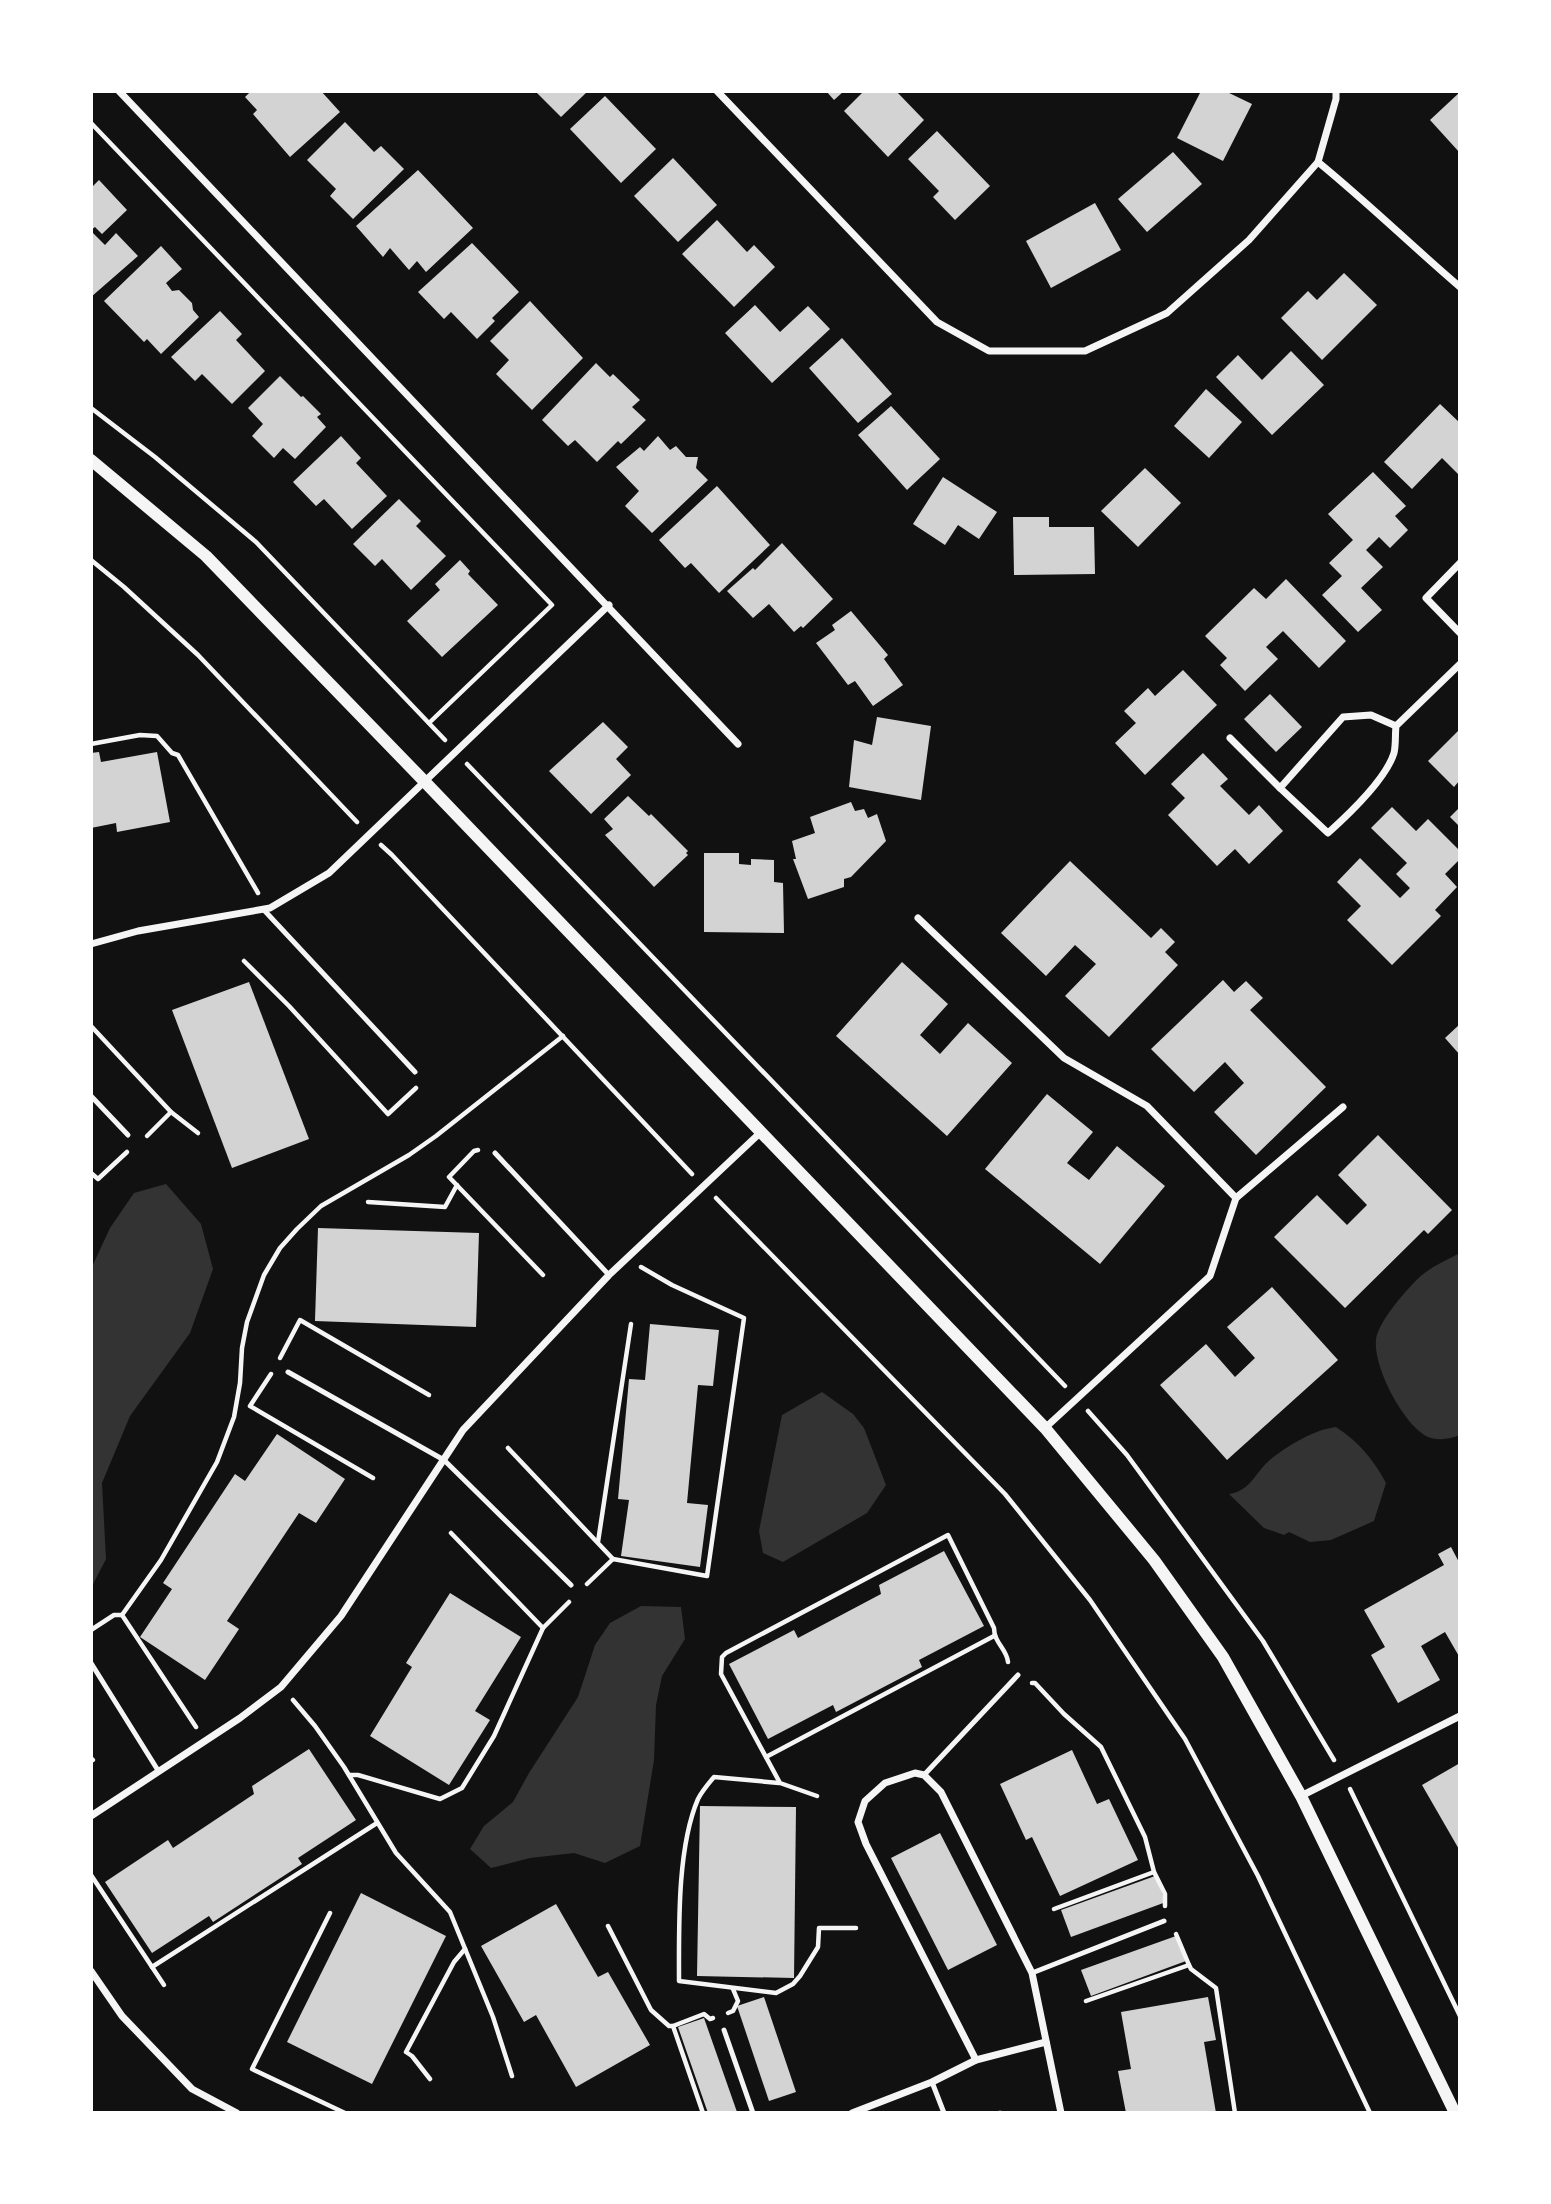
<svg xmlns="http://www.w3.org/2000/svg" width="1551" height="2204" font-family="Barlow,sans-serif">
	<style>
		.water { fill: #333 }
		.building { fill: #d3d3d3 }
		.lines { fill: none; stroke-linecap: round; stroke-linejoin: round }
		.path { stroke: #f5f5f5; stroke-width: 4.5 }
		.service { stroke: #f5f5f5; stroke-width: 5 }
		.minor { stroke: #f5f5f5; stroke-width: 7 }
		.tertiary { stroke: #f5f5f5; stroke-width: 12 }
	</style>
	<rect width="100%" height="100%" fill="#111"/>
	<!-- water -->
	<g class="water">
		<path d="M166,1184l35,40 12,45 -23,64 -60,83 -28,67 4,76 -15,29v-319l19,-41 24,-35z"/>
		<path d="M1460,1253v182c-10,4 -21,6 -32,2 -24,-11 -55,-70 -52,-97 1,-17 33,-54 46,-65 11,-9 26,-16 38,-22z"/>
		<path d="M822,1392l31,22 11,14 22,57 -19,28 -84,49 -20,-9 -4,-22 23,-116z"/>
		<path d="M1336,1427c23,15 37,32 50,56l-12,38 -43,19 -21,2 -21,-10 -5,3 -20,-7 -35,-34c22,-3 26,-22 42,-35 18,-14 42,-29 65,-32z"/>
		<path d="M641,1606l40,1 4,32 -23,37 -6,29 -2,55 -14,86 -35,17 -31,-10 -44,5 -39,10 -21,-19 14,-23 29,-24 16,-29 49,-76 17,-52 15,-22z"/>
	</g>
	<!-- building -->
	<g class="building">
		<path d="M251,91h57l3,2 2,-2h8l19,21 -50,45 -37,-43 4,-4 -12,-13z"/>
		<path d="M535,91h53l-27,26z"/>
		<path d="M826,91h18l-10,9z"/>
		<path d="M864,91h32l28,29 -36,37 -44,-46z"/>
		<path d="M1201,91h24l27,13 -29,57 -46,-23z"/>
		<path d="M1460,92v61l-30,-33z"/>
		<path d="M605,96l51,53 -35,34 -51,-54z"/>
		<path d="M345,122l29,30 7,-6 23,23 -51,50 -23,-23 6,-7 -29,-29z"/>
		<path d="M937,131l53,55 -35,34 -22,-23 6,-6 -31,-32z"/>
		<path d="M1173,152l29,32 -55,48 -29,-33z"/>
		<path d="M673,158l44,47 -39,37 -44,-46z"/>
		<path d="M418,170l55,58 -47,44 -9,-11 -8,9 -19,-22 -7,9 -27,-31z"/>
		<path d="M99,180l28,30 -25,24 -7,-7 -4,3v-42z"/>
		<path d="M1095,203l26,47 -70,38 -25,-47z"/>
		<path d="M717,220l30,32 7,-7 21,22 -41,40 -52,-53z"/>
		<path d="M91,231l14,14 11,-12 22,23 -47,41z"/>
		<path d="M472,243l47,49 -27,26 3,3 -18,18 -26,-27 -7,7 -26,-27z"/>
		<path d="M161,246l21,23 -16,14 6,8 7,-1 13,13 1,7 6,7 -38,37 -14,-15 -3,3 -40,-41z"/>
		<path d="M1344,273l33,32 -55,55 -41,-42 27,-27 9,9z"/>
		<path d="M530,301l53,57 -51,52 -36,-36 13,-14 -19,-19z"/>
		<path d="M755,305l25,27 28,-26 22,23 -58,54 -47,-50z"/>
		<path d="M220,311l22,23 -6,6 29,31 -33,33 -30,-30 -7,7 -24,-24z"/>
		<path d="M842,338l50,56 -34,29 -49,-55z"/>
		<path d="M1291,351l33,34 -52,50 -56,-58 22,-22 24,25z"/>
		<path d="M596,363l14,14 3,-3 27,26 -8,7 14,13 -25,24 -3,-3 -21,21 -22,-22 -7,6 -26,-26z"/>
		<path d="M280,376l21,21 2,-1 18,18 -4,3 9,10 -31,32 -12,-11 -9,10 -22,-22 11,-12 -15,-16z"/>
		<path d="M1206,389l36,33 -33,36 -35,-32z"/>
		<path d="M1440,404l20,19v53l-18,-18 -30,31 -28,-27z"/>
		<path d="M891,406l49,53 -33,31 -49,-55z"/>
		<path d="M341,436l20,22 -5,5 31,33 -35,33 -28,-30 -8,7 -23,-24z"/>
		<path d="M658,436l12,14 6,-4 10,11h12l-2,11 12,12 -56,53 -27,-27 14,-15 -23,-24 24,-20 4,4z"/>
		<path d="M1145,468l36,35 -43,44 -37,-36z"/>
		<path d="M1373,472l33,34 -11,10 13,14 -18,18 -11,-11 -13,13 17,17 -22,21 21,22 -24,22 -36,-37 20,-19 -13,-13 24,-23 -25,-26z"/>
		<path d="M943,477l54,35 -18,27 -21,-14 -13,20 -32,-21z"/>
		<path d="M717,486l53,59 -51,48 -28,-30 -6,5 -26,-28z"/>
		<path d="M399,499l22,22 -5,5 30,30 -35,34 -29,-31 -7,7 -22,-22z"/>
		<path d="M1013,517h36v10h45l1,47 -81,1z"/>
		<path d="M782,543l51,56 -30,29 -2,-2 -7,6 -25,-28 -16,14 -26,-27 26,-23 2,2z"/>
		<path d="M460,560l10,11 -2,3 30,31 -56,52 -35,-36 33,-31 -5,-6z"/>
		<path d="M1286,579l60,62 -27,27 -36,-37 -17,16 12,12 -33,32 -25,-26 7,-7 -22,-22 49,-48 12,11z"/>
		<path d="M851,611l37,44 -4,4 19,26 -30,21 -18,-25 -7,4 -32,-42 19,-13 -3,-5z"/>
		<path d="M1183,670l34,35 -72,70 -30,-32 21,-20 -12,-12 24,-23 7,8z"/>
		<path d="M1270,694l32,33 -26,25 -32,-33z"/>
		<path d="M877,717l54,9 -10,74 -72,-13 5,-47 18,5z"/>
		<path d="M603,722l25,25 -12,12 15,16 -40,39 -42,-43z"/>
		<path d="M1460,729v51l-6,7 -26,-26z"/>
		<path d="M99,752l2,10 56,-10 13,70 -53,10 -1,-9 -25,5v-75z"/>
		<path d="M1203,753l25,26 -8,7 29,29 10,-10 24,26 -34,33 -14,-15 -18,17 -49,-51 17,-17 -14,-14z"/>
		<path d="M628,796l21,20 2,-2 37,37 -2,2 2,2 -34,32 -49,-52 8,-6 -9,-10z"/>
		<path d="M851,802l4,9 9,-2 4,9 9,-4 9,27 -35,36 -7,2v8l-36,12 -15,-40h3l-4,-18 23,-8 -5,-16z"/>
		<path d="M1392,807l24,24 12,-12 32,32v8l-15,15 12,13 -22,23 6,6 -49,49 -45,-45 14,-14 -24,-24 23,-24 40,40 10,-10 -14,-14 11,-11 -36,-35z"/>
		<path d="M1460,807v20l-10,-10z"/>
		<path d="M704,853h35v11l12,1v-6l23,1v22l9,1 1,50 -80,-1z"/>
		<path d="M1070,861l81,77 10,-10 14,14 -10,10 13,13 -69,72 -44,-41 31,-32 -21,-19 -29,31 -45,-43z"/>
		<path d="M902,962l46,42 -28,31 20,19 28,-31 44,40 -65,73 -111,-100z"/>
		<path d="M1223,980l11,12 12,-11 17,17 -13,12 76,77 -70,68 -42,-43 30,-29 -19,-21 -31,30 -43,-43z"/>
		<path d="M249,982l60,157 -77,29 -60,-158z"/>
		<path d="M1460,1024v31l-15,-17z"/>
		<path d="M1047,1094l46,38 -26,31 22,17 28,-34 48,40 -65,78 -115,-95z"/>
		<path d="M1378,1135l74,75 -24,24 -4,-4 -79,78 -71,-71 43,-42 30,30 20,-20 -29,-30z"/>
		<path d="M318,1228l161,5 -3,94 -161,-6z"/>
		<path d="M1272,1287l66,73 -111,100 -67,-75 46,-41 29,33 20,-19 -28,-31z"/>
		<path d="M650,1324l69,6 -6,56 -15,-1 -11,118 21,2 -8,62 -79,-11 8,-56 -11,-1 11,-120 16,1z"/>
		<path d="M277,1434l68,45 -29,44 -17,-10 -72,108 12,8 -34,51 -65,-43 32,-48 -9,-6 72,-109 10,7z"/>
		<path d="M1451,1547l9,17v94l-15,-26 -24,14 19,34 -42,23 -27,-48 14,-8 -21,-37 80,-45 -6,-11z"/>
		<path d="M944,1551l40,75 -65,34 3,7 -86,45 -3,-7 -65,34 -39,-75 65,-34 4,8 83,-44 -2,-9z"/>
		<path d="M450,1593l71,44 -46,74 15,9 -41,65 -79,-49 42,-69 -6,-4z"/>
		<path d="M309,1749l47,71 -58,38 4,6 -89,58 -4,-6 -57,37 -47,-71 63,-42 5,8 81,-54 -2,-8z"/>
		<path d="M1072,1750l25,54 12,-5 29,61 -78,36 -28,-59 -6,3 -26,-56z"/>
		<path d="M1460,1763v88l-38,-66z"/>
		<path d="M700,1806l96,1 -2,171 -97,-2z"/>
		<path d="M940,1833l57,112 -49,25 -57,-112z"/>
		<path d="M1155,1876l11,26 -95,35 -10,-27z"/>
		<path d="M361,1893l85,43 -74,148 -85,-42z"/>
		<path d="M556,1904l42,73 10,-5 42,73 -74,42 -40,-72 -12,7 -43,-76z"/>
		<path d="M1176,1936l10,25 -95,35 -10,-26z"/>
		<path d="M764,1997l32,95 -27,9 -32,-95z"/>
		<path d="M1208,1997l8,43 -12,2 12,71h-90l-8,-42 13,-2 -10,-57z"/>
		<path d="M704,2018l33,94 -2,1h-27l-30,-86z"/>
	</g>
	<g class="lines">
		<!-- path -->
		<g class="path">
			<path d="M91,123l461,482 -123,118"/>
			<path d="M91,408l64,49 101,85 189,198"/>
			<path d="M91,560l33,27 74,68 159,167"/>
			<path d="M91,744l49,-9 17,1 15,17 6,2 80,138"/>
			<path d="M467,764l598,622"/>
			<path d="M381,845l11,10 300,319"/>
			<path d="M244,961l45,45 99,108 28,-26"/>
			<path d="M91,1026l80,86 27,21"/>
			<path d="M147,1136l24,-24"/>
			<path d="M478,1150l-4,1 -25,26 94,98"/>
			<path d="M91,1173l7,6 29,-27"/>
			<path d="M716,1198l289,296 85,106 95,139 73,137 112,237"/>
			<path d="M368,1202l77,5 12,-22"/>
			<path d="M280,1358l20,-38 129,75"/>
			<path d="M271,1374l-21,32 123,72"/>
			<path d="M1088,1411l39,44 136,186 71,119"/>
			<path d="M508,1448l105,111 -26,25"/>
			<path d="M451,1533l92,95"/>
			<path d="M598,1542l33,-218"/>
			<path d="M613,1559l94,17 37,-258 -72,-33 -31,-18"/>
			<path d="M91,1630l23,-15h8"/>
			<path d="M1032,1683h3l29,31 37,33 44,90 9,35 11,22v12"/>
			<path d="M293,1700l22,26 29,41 52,86 54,59 43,105 19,59"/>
			<path d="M196,1727l-74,-112 39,-55 56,-98 17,-45 6,-34 2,-35 5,-26 17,-47 16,-27 17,-19 24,-23 88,-51 27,-19 127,-100"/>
			<path d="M766,1757l228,-121"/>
			<path d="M91,1758l2,2"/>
			<path d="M349,1775h9l82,24 22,-11 32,-52 49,-108 26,-26"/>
			<path d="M779,1783l-65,-6c-6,7 -12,14 -16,22 -21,49 -19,128 -19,182l97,12 17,-9 7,-8 18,-29 1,-19h37"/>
			<path d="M1350,1789l110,227"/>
			<path d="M817,1796l-37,-13 -59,-109 1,-17 4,-4 222,-118 46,93c0,15 13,21 14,34"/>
			<path d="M91,1875l73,110"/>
			<path d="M1054,1909l100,-37"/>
			<path d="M330,1913l-78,156 93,44"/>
			<path d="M608,1926l43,84 18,16h4l30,87"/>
			<path d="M1176,1934l13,31"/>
			<path d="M152,1967l225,-144"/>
			<path d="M1086,2001l103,-36 2,4 25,19 19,125"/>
			<path d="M728,2013l5,-2 5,-10 -5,-12"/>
			<path d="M673,2026l31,-12 6,5 3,-1"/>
			<path d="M430,2079l-18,-23 -6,-4 48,-90 11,-13"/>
			<path d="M999,2113h2"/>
		</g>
		<!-- service -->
		<g class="service">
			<path d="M263,909l152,163"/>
			<path d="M91,1096l37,39"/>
			<path d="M495,1153l114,122"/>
			<path d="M288,1372l156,88 127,125"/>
			<path d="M91,1663l68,109"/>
			<path d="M924,1775l94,-100"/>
			<path d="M1032,1973l132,-52"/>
			<path d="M724,2030l29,83"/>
			<path d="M932,2082l12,31"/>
		</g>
		<!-- minor -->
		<g class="minor">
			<path d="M119,91l619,653"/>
			<path d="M717,91l220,231 52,29h96l82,-38 82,-73 69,-78 18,-63v-8"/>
			<path d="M1318,162c49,40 94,84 142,125"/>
			<path d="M1460,563l-34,35 34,35"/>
			<path d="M1396,726l-25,-11 -28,2 -63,71 48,45c20,-18 58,-54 66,-80 2,-8 1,-19 2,-27l64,-62"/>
			<path d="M1230,738l50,50"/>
			<path d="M918,918l146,140 83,48 89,92"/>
			<path d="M91,944l47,-13 132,-23 59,-35 280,-268"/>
			<path d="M1045,1428l165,-152 26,-78 107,-91"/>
			<path d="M1301,1796l159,-80"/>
			<path d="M91,1816l149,-98 41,-31 60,-71 122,-186 146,-155 152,-143"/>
			<path d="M91,1971l31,45 70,73 45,24"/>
			<path d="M976,2060l-110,-216 -8,-22 7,-21 20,-18 30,-10 9,2 17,17 91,181 29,140"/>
			<path d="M852,2113l80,-31 44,-22 70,-18"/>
		</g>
		<!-- tertiary -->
		<path class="tertiary" d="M91,460l115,96 219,226 620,646 109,132 69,97 78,139 154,317"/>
	</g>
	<!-- border -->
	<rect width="1551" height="2204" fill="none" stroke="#ffffff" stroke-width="186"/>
</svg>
